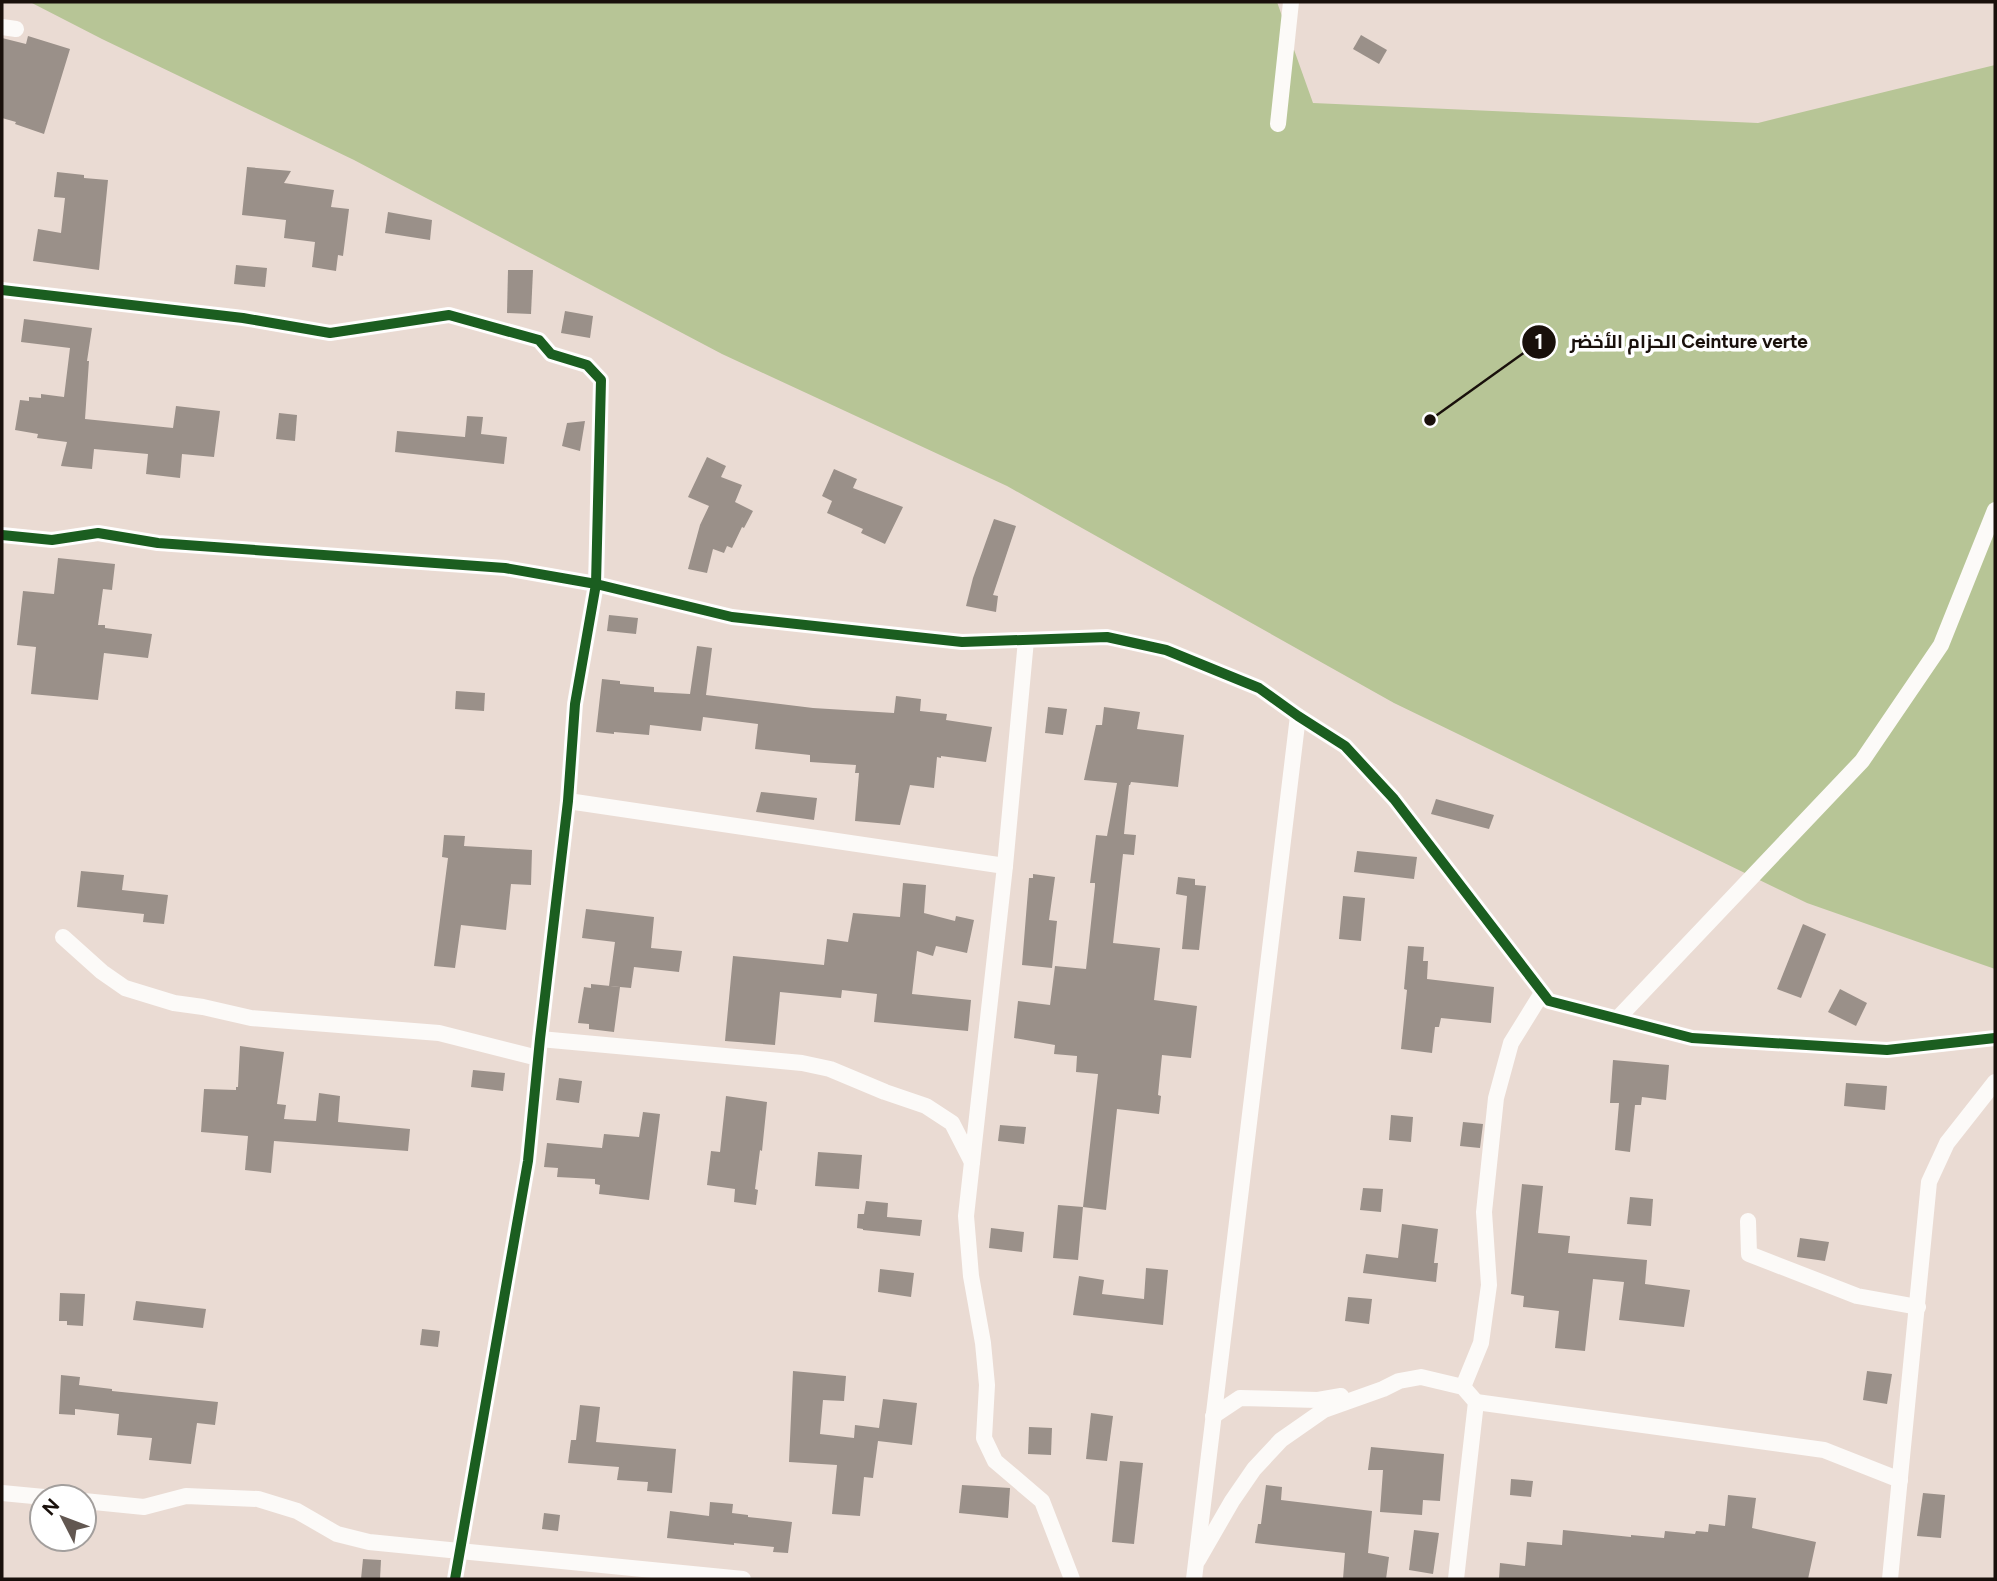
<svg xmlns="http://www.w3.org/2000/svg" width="1997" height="1581" font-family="Figtree,Cairo,sans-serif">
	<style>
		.forest { fill: #b7c596 }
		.building { fill: #9a9089 }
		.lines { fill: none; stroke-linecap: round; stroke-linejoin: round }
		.minor { stroke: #fcfaf8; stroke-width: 16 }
		.cycleway-casing { stroke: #fff; stroke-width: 15 }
		.cycleway { stroke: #1b5e20; stroke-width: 10 }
		.leader { fill: none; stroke: #19100b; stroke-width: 2.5 }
		.callout-dot { fill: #19100b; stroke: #fff; stroke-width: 2.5 }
		.mark-label { font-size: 21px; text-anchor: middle; font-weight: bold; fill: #fff }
		.callout-label { font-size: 19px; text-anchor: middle; font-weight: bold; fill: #19100b; stroke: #fff; stroke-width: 7; stroke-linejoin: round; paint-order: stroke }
	</style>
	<rect width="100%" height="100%" fill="#eadbd3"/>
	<!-- forest -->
	<path class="forest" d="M30,2h1247l36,101 445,20 237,-58v904l-188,-66 -413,-200 -387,-217 -285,-132 -368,-194 -252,-121z"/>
	<!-- building -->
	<g class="building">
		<path d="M1361,35l26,15 -8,14 -26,-15z"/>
		<path d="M28,36l42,13 -26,85 -29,-10 1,-2 -14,-4v-80l24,6z"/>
		<path d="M247,167l44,4 -7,12 50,7 -3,17 18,2 -6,47 -5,-1 -2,16 -24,-4 3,-25 -31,-4 2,-18 -44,-5z"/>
		<path d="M57,172l27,3v3l24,2 -9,90 -66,-9 5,-32 23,4 4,-35 -11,-1z"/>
		<path d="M388,212l44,8 -2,20 -45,-7z"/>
		<path d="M236,265l31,3 -2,19 -31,-3z"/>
		<path d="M508,270h25l-2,44 -24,-1z"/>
		<path d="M565,311l28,5 -3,22 -29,-5z"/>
		<path d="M24,319l68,9 -5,33h2l-4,58 88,9 3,-22 44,5 -6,46 -32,-3 -2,24 -34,-4 2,-20 -54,-5 -2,20 -31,-3 6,-24 -30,-4 1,-4 -23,-4 5,-30 9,1v-4l12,1v-4l23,3 6,-49 -49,-6z"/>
		<path d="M279,413l18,2 -2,26 -19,-2z"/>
		<path d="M467,416l16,1 -2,17 26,3 -3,27 -109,-12 2,-21 68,6z"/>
		<path d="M585,421l-5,30 -18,-5 5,-23z"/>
		<path d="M707,457l19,9 -5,11 21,8 -7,17 18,9 -9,17 -2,-1 -10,21 -5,-2 -3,7 -11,-4 -6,24 -19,-4 12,-44 9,-19 -21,-9z"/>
		<path d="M834,469l23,10 -4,9 50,19 -18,37 -24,-11 2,-4 -36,-16 5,-12 -10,-5z"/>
		<path d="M994,519l22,7 -23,69 5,1 -2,16 -30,-6 7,-28z"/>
		<path d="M58,558l57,6 -3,26 -9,-1 -5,36h7v3l47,6 -4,24 -44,-5 -6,47 -67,-6 5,-47 -19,-2 6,-54 31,3z"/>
		<path d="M609,615l29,3 -2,16 -29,-3z"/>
		<path d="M697,646l15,2 -6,47 107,13 81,5 2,-17 25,3 -1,12 27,3 -1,6 46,7 -6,35 -45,-6v2l-4,-1 -3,31 -24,-3 -10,40 -45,-4 4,-48h-4l1,-8 -46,-3v-7l-55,-6 3,-25 -55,-7 -2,14 -51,-6 -1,10 -35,-3v2l-18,-2 6,-53 18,2v3l34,3v5l36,2z"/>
		<path d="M456,691l29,2 -1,18 -29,-2z"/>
		<path d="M1048,707l19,2 -4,26 -18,-2z"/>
		<path d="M1104,707l36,5 -3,17 47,6 -6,52 -47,-5 -1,3h-1l-5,49 12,1 -2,20 -11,-1 -10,89 47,5 -6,52 43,6 -6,52 -29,-3 -4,40 3,1 -2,18 -42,-5 -11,101 -23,-3 15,-133 -22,-2 1,-16 -23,-2 1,-9 -41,-7 4,-37 32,4 5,-39 31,3 9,-83v-3h-5l6,-48 11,1 10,-53 -33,-3 12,-55h6z"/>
		<path d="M761,792l56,6 -3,22 -58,-8z"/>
		<path d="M1436,799l58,16 -5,14 -58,-15z"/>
		<path d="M444,835l21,1 -1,10 68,4 -1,35 -20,-1 -5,46 -45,-5 -6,43 -21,-2 14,-108 -6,-1z"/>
		<path d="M1357,851l60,6 -3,22 -60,-7z"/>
		<path d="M81,871l43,4 -2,15 46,5 -4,29 -21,-2 1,-8 -67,-7z"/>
		<path d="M1033,874l22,3 -6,43 8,1 -5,47 -30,-3 7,-87h4z"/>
		<path d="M1178,877l17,2v6l11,1 -7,64 -17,-1 5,-53 -11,-2z"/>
		<path d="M903,883l23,2 -2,28 31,8 1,-5 18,4 -7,33 -31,-7 -3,10 -16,-5 -5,43 59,6 -3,31 -94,-9 3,-28 -35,-4 -1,8 -61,-6 -5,53 -50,-4 8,-85 91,9 3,-26 21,3 5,-29 47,4z"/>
		<path d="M1343,896l22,2 -4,43 -22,-2z"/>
		<path d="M586,909l68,8 -3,31 31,3 -3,21 -45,-5 -3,21 -22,-2 6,-44 -33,-4z"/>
		<path d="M1803,924l23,10 -25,64 -24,-9z"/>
		<path d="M1408,946l16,1 -1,14h5l-1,18 67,8 -3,36 -50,-5 -2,9h-4l-3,26 -31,-4 6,-59 -3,-1z"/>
		<path d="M591,984l29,3 -6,45 -25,-3v-5l-11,-1 6,-36 7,1z"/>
		<path d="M1840,989l27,14 -11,23 -28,-14z"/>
		<path d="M240,1046l44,6 -7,52 9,1 -2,14 32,2 3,-28 21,3 -2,26 72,7 -2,22 -134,-10 -3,32 -26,-3 3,-34 -47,-4 3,-43 32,1v-3h2z"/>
		<path d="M1613,1060l56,5 -3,35 -24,-3 -1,8h-6l-5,47 -15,-2 4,-47h-9z"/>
		<path d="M473,1070l32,3 -2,18 -32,-4z"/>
		<path d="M559,1078l23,3 -3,22 -23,-3z"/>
		<path d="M1846,1083l41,3 -2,24 -41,-4z"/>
		<path d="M726,1096l41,6 -5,49 -2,-1 -5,39 3,1 -2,15 -22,-3 1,-13 -28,-4 4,-34 9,1z"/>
		<path d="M643,1112l17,2 -11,86 -50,-6 1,-9 -5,-1v-5l-38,-2 1,-9 -14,-1 3,-24 55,5 2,-14 35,3z"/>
		<path d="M1391,1115l22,2 -2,25 -22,-2z"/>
		<path d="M1463,1122l20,2 -3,24 -20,-2z"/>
		<path d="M1000,1125l26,2 -2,17 -26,-3z"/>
		<path d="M818,1152l44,3 -3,34 -44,-3z"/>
		<path d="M1522,1184l21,2 -5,47 32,3 -2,17 79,7 -2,24 45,6 -6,37 -65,-7 5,-38 -31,-3 -8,72 -30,-3 4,-37 -36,-4 1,-11 -13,-2z"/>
		<path d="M1363,1188l20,1 -2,23 -21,-2z"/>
		<path d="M1630,1197l23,2 -2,27 -24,-2z"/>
		<path d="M866,1201l22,2 -1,14 35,3 -2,16 -57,-6v-1l-6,-1 1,-14h6z"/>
		<path d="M1058,1205l25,2 -5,53 -25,-2z"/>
		<path d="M1402,1224l36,5 -4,34h4l-2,19 -73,-9 3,-19 32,4z"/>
		<path d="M991,1228l33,4 -2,20 -33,-4z"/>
		<path d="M1800,1238l29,4 -4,19 -28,-4z"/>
		<path d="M1146,1268l22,2 -5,55 -90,-10 6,-39 25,4 -2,14 42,5z"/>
		<path d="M880,1269l34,4 -3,24 -33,-5z"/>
		<path d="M60,1293l25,1 -2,32 -16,-1v-4h-8z"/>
		<path d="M1348,1297l24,2 -3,25 -24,-3z"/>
		<path d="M136,1301l70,8 -3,19 -70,-8z"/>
		<path d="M422,1329l18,2 -2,16 -18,-2z"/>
		<path d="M793,1371l53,5 -2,25 -21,-1 -3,34 34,4 1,-13 24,3 4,-29 34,4 -5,42 -34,-4 -5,37 -9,-1 -4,39 -28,-2 5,-49 -48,-3z"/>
		<path d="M1867,1371l25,3 -5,30 -24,-4z"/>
		<path d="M61,1375l19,2 -1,8 33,4v2l106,11 -3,23 -18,-2 -6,41 -42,-4 3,-22 -35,-3 2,-21 -44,-5v6l-16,-1z"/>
		<path d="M580,1405l20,2 -4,35 80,7 -4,44 -25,-2 1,-9 -31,-2 2,-13 -51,-4 3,-23h5z"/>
		<path d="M1091,1413l22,3 -6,45 -21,-2z"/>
		<path d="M1029,1427l23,1 -1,27 -23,-1z"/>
		<path d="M1371,1447l73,7 -4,47 -17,-1 -1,15 -42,-3 3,-42h-15z"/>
		<path d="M1120,1461l23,2 -9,81 -22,-2z"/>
		<path d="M1511,1479l22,2 -2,16 -21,-2z"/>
		<path d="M962,1485l48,3 -2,30 -49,-5z"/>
		<path d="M1266,1485l16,2 -1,13 91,11 -4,42 21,4 -3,22h-43l2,-26 -90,-10 3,-19h3z"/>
		<path d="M1923,1493l22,2 -4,43 -24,-2z"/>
		<path d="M1728,1495l28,3 -4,30 64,14 -8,37h-309l1,-16 25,3 2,-24 35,3 1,-15 68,7v-2l33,3 1,-7 30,3 1,-3 12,1 1,-8 16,2z"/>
		<path d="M710,1502l23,2 -1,9 16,2v2l44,5 -4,31 -15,-1 1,-5 -40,-4v2l-67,-7 3,-27 39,5z"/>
		<path d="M544,1513l16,2 -2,16 -16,-2z"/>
		<path d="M1414,1530l25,3 -6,41 -24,-4z"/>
		<path d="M363,1559l18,1 -1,19h-19z"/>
	</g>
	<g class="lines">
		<!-- minor -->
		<g class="minor">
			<path d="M2,27l14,2"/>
			<path d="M1278,124l13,-122"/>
			<path d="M2,290l241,28 87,15 119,-18 90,25 12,14 36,11 14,15 -5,204 136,33 230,25 145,-5 59,13 93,38 39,28 47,30 49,53 155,202 143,37 195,12 108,-12"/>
			<path d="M2,535l50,5 46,-7 60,10 347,25 91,16 -21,120 -7,97 -28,238 -12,122 -73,418"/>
			<path d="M1026,640l-21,226 -39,350 5,60 12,67 4,42 -3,53 11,23 47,40 30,78"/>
			<path d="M568,801l437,65"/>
			<path d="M63,937l39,35 23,16 49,15 29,4 48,11 188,15 99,25"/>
			<path d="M1618,1018l244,-257 79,-116 54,-135"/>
			<path d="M540,1039l262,24 28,6 55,23 41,14 26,17 20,39"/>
			<path d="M1748,1221l1,33 108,42 61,11"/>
			<path d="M1463,1387l18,-44 8,-58 -5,-73 12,-114 15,-55 31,-50"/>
			<path d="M1476,1402l348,48 76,30"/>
			<path d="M1213,1416l27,-18 78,2 23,-4"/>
			<path d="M2,1493l42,4"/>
			<path d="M84,1501l60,6 42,-11 72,3 39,12 40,23 32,8 374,37"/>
			<path d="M1198,1560l34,-59 22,-32 27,-29 43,-30 59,-21 16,-8 22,-4 42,10 13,15 -20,177"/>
			<path d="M1194,1579l104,-863"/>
			<path d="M1890,1579l39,-397 18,-39 48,-61"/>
		</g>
		<defs>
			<g id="cycleway">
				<path d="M2,290l241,28 87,15 119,-18 90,25 12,14 36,11 14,15 -5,204 136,33 230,25 145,-5 59,13 93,38 39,28 47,30 49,53 155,202 143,37 195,12 108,-12"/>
				<path d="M2,535l50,5 46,-7 60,10 347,25 91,16 -21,120 -7,97 -28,238 -12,122 -73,418"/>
			</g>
		</defs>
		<!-- cycleway casing -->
		<use href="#cycleway" class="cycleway-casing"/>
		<!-- cycleway -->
		<use href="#cycleway" class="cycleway"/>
	</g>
	<!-- callouts -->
	<path class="leader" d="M1430 420L1539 342"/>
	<g class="callout-dot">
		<circle cx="1430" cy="420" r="7"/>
		<circle cx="1539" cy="342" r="18"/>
	</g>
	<g class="mark-label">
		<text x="1539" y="349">1</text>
	</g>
	<g class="callout-label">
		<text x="1689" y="348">الحزام الأخضر Ceinture verte</text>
	</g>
	<!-- border -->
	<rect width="1997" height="1581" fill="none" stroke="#19100b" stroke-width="7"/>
	<!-- north arrow -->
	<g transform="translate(63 1518) rotate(312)"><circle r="33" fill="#ffffff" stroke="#a39f9d" stroke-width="2"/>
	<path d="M0-5L12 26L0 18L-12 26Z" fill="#625751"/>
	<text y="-10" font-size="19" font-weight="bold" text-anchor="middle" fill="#19100b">N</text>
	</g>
</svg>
